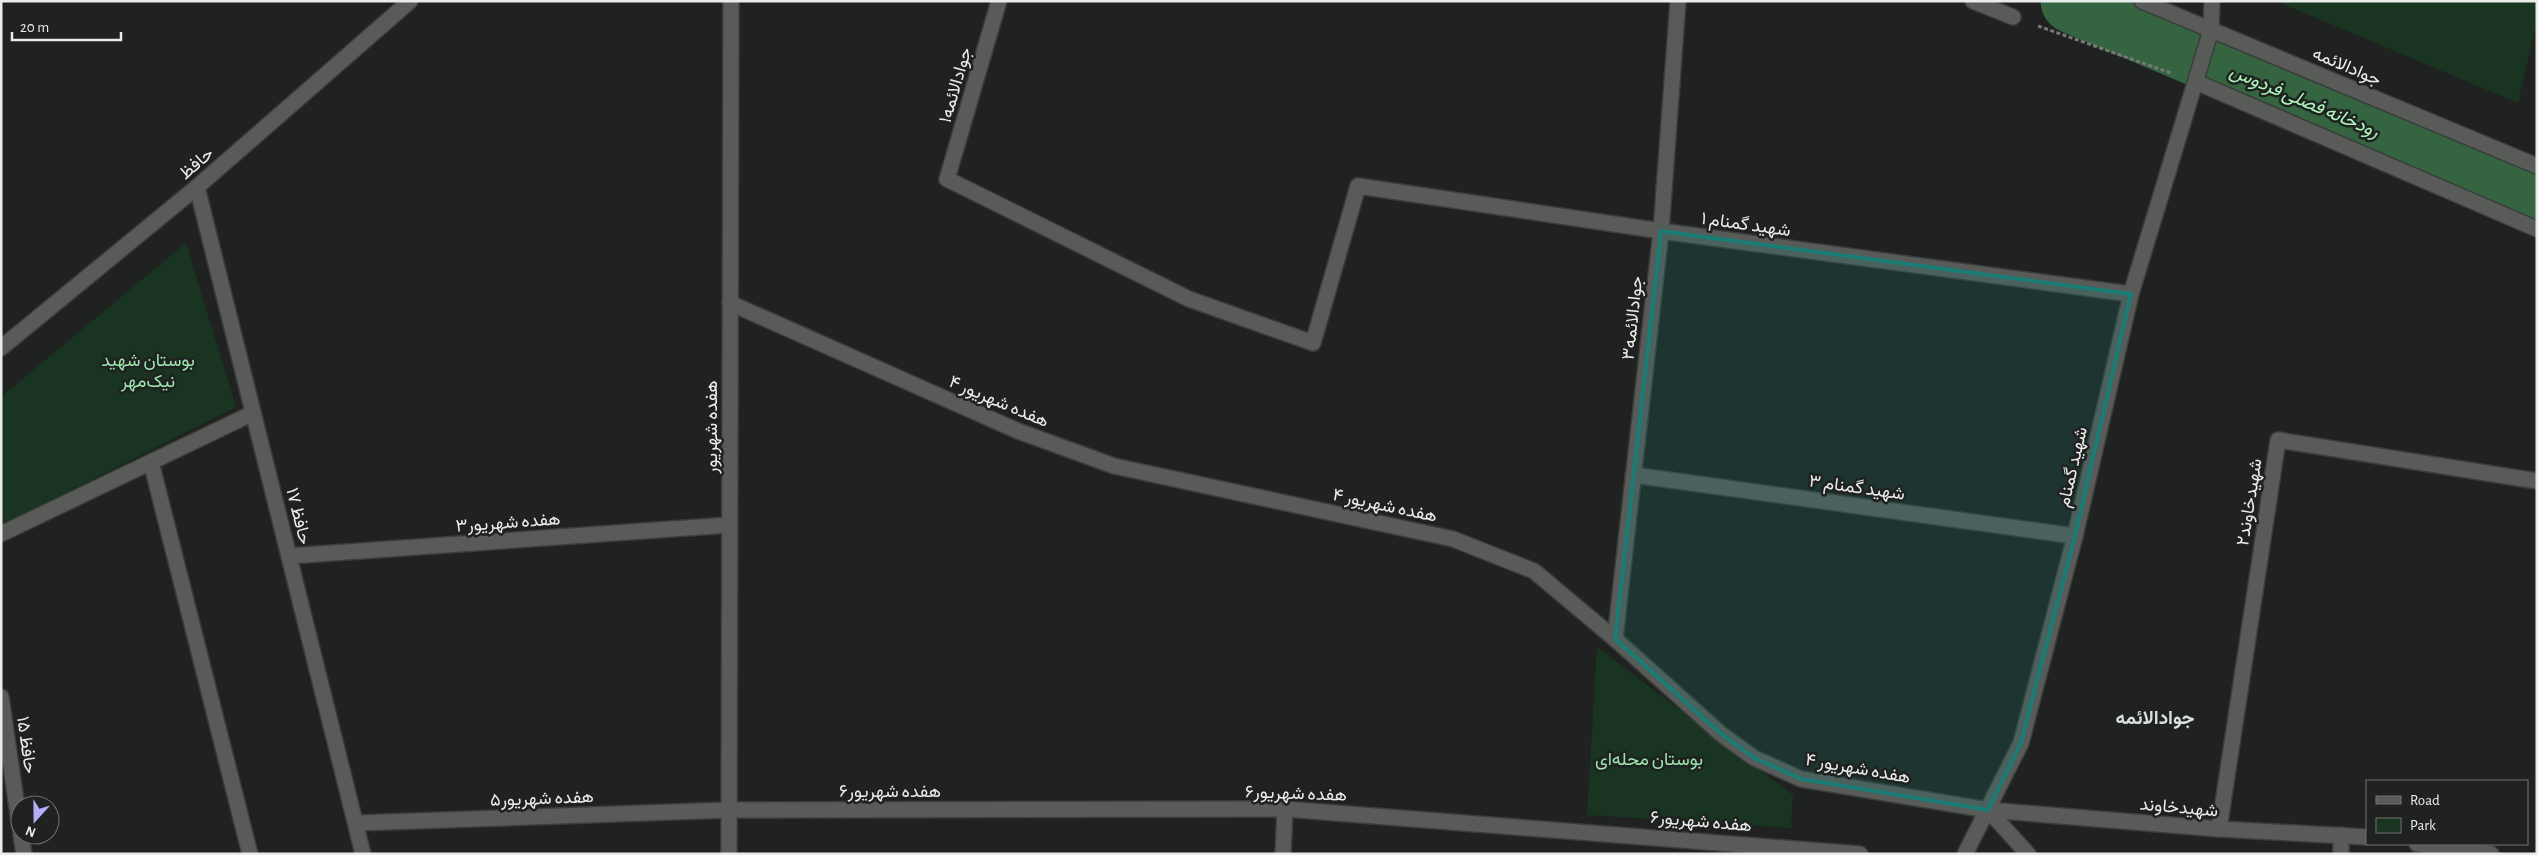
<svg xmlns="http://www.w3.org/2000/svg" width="2538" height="855" font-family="'Alegreya Sans',Vazirmatn,sans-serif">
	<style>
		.green { fill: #193420 }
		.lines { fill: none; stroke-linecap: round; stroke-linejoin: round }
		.river { stroke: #356440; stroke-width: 65 }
		.service-casing { stroke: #3a3d3b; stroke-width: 18 }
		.minor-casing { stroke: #3a3d3b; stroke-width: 18 }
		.secondary-casing { stroke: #3a3d3b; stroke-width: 18 }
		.path { stroke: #777977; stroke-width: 3; stroke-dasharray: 4 2.5; stroke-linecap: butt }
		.service { stroke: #585b58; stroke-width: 15 }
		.minor { stroke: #585b58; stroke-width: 15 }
		.secondary { stroke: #585b58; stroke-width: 15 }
		.marked { fill: #1a7c74; fill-opacity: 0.2; stroke: #1a7c74; stroke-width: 4; stroke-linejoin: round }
		.labels { text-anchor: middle; stroke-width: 5; stroke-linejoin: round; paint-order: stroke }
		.street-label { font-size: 18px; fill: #eaecea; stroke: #1f2220 }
		.park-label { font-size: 18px; fill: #9ce6ac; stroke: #1f2220 }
		.water-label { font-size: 19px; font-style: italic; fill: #acf6bb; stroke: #1f2220 }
		.neighbourhood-label { font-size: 19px; font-weight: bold; fill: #dce0dd; stroke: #1f2220 }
	</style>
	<rect width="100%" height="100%" fill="#1f2220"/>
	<!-- green -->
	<g class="green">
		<path d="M2276,1h261v19l-19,83z"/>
		<path d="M186,243l50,164 -235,118v-128z"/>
		<path d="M1597,647l196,148 -2,33 -204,-13z"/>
	</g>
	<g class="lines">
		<!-- river -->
		<path class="river" d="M2073,1l464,197"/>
		<defs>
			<g id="service">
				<path d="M947,179l242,120 124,44 45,-157"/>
				<path d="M2341,835v19"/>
			</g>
			<g id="minor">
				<path d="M1973,1l40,16"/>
				<path d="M2142,1l395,165"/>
				<path d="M2196,82l341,147"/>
				<path d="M947,179l52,-178"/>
				<path d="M1358,186l303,45 470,63"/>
				<path d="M197,187l166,667"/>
				<path d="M730,303l288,128 96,35 339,73 81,32 81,68 106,95 33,24 47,21 187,31 231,19 148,8"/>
				<path d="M151,462l99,392"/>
				<path d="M1633,475l442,61"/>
				<path d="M1,534l252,-121"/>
				<path d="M289,556l440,-31"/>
				<path d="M1615,639l46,-408 17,-230"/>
				<path d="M1,697l19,131"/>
				<path d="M1988,810l40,44"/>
				<path d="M356,823l373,-13 556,-1 575,45"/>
				<path d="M2219,829l59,-389 259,41"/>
				<path d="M21,835l3,19"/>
				<path d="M2417,844l74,10"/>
				<path d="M1283,854l2,-45"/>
				<path d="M1965,854l56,-111 54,-207 56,-242 80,-264 1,-29"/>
			</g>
			<g id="secondary">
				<path d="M1,348l196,-161 213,-186"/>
				<path d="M729,854l2,-853"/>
			</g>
		</defs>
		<!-- service casing -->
		<use href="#service" class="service-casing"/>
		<!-- minor casing -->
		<use href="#minor" class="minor-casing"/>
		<!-- secondary casing -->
		<use href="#secondary" class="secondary-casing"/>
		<!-- path -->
		<path class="path" d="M2038,26l133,47"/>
		<!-- service -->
		<use href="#service" class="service"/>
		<!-- minor -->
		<use href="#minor" class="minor"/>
		<!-- secondary -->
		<use href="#secondary" class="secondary"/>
	</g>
	<!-- marked area -->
	<path class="marked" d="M1661,231l470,63 -56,242 -54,207 -33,67 -187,-31 -47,-21 -33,-24 -106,-95z"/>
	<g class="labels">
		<!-- street labels -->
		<g class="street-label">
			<text transform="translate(2347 66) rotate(23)" y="6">جوادالائمه</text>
			<text transform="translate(955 85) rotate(-74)" y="6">جوادالائمه۱</text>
			<text transform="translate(196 163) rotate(-41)" y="6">حافظ</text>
			<text transform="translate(1746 224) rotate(8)" y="6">شهید گمنام ۱</text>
			<text transform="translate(1632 318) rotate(-84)" y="6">جوادالائمه۳</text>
			<text transform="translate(999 401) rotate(23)" y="6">هفده شهریور ۴</text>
			<text transform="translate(711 427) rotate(-90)" y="6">هفده شهریور</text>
			<text transform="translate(2072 467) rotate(-77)" y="6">شهید گمنام</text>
			<text transform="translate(1857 487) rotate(8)" y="6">شهید گمنام ۳</text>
			<text transform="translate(2249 502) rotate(-81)" y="6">شهیدخاوند۲</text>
			<text transform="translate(1385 505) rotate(12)" y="6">هفده شهریور ۴</text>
			<text transform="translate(299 516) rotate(76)" y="6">حافظ ۱۷</text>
			<text transform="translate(508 522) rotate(-4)" y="6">هفده شهریور۳</text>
			<text transform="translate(27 745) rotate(82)" y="6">حافظ ۱۵</text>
			<text transform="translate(1858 768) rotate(10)" y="6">هفده شهریور ۴</text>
			<text x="890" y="797">هفده شهریور۶</text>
			<text transform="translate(1296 793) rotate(2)" y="6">هفده شهریور۶</text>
			<text transform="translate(542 798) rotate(-2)" y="6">هفده شهریور۵</text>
			<text transform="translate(2179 807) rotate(5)" y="6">شهیدخاوند</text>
			<text transform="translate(1701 821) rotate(5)" y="6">هفده شهریور۶</text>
		</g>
		<!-- park labels -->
		<g class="park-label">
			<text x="148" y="366">بوستان شهید<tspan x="148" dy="21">نیک‌مهر</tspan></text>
			<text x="1649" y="765">بوستان محله‌ای</text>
		</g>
		<!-- water labels -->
		<g class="water-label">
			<text transform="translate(2305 100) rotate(23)" y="7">رودخانه فصلی فردوس</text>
		</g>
		<!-- neighbourhood labels -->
		<g class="neighbourhood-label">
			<text x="2155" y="724">جوادالائمه</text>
		</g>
	</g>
	<!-- border -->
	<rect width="2538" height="855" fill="none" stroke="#eaecea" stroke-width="5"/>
	<!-- legend -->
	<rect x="2366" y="780" width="162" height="65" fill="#1f2220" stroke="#707371"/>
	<rect x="2376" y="796" width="25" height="8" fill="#585b58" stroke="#707371"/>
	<text x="2410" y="805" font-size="15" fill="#eaecea">Road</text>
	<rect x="2376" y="818" width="25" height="15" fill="#193420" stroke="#707371"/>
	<text x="2410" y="830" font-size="15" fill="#eaecea">Park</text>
	<!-- north arrow -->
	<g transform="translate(35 820) rotate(201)"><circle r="24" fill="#1f2220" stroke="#707371"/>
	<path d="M0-4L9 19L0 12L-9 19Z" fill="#b5acf8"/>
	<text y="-8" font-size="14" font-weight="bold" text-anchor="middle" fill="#eaecea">N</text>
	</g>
	<!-- scale -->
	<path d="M12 32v8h109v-8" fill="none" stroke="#eaecea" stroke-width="2.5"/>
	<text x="20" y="32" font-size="15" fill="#eaecea" stroke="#1f2220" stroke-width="4" paint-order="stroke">20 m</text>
</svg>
